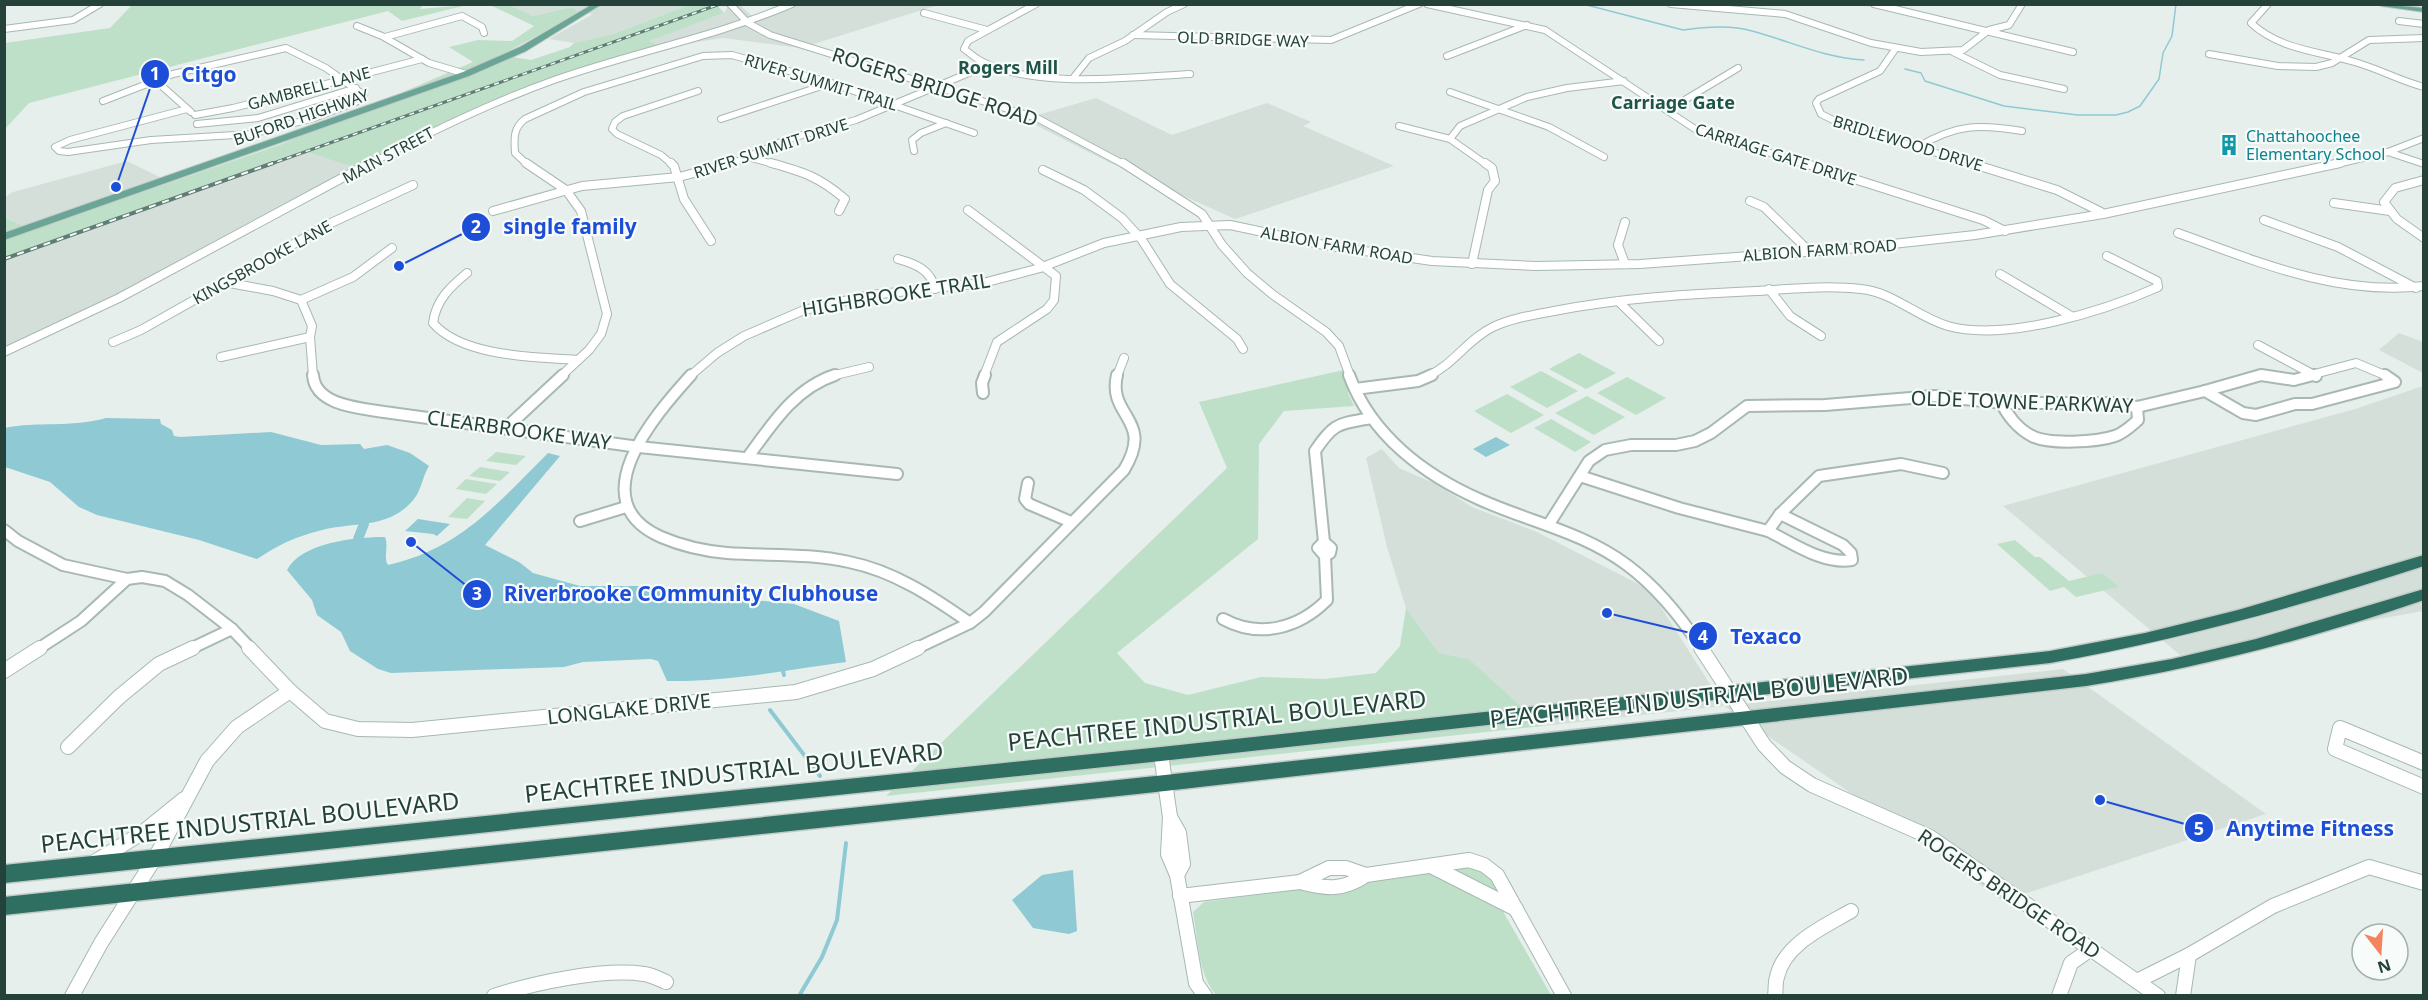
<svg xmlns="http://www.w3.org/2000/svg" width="2428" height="1000" font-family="'Noto Sans',sans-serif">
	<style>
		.built { fill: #d4dfda }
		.green { fill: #bfe0c8 }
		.water { fill: #8ec9d4 }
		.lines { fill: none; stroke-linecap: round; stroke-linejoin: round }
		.stream-far1 { stroke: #8ec9d4; stroke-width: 1.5 }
		.stream { stroke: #8ec9d4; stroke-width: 4 }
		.canal { stroke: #8ec9d4; stroke-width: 10 }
		.minor-far3-casing { stroke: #a8b8b2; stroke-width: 8 }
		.minor-far2-casing { stroke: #a8b8b2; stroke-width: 10 }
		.minor-far1-casing { stroke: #a8b8b2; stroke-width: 14 }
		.minor-casing { stroke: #a8b8b2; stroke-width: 16 }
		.major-casing { stroke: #c2cac8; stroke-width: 2 }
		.highway-casing { stroke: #c2cac8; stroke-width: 3 }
		.minor-far3 { stroke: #fff; stroke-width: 6 }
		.minor-far2 { stroke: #fff; stroke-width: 8 }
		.minor-far1 { stroke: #fff; stroke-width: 10 }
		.minor { stroke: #fff; stroke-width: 14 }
		.major { fill: #6aa596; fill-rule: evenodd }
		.highway { fill: #2f6f62; fill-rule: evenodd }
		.rail-far1-casing { stroke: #5f7d75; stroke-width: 3 }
		.rail-casing { stroke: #5f7d75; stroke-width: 4 }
		.rail-far1 { stroke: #f7fbf9; stroke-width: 1.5; stroke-dasharray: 5; stroke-linecap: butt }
		.rail { stroke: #f7fbf9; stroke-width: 2; stroke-dasharray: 7; stroke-linecap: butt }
		.labels { text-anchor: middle; stroke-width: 4.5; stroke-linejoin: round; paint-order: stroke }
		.far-street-label { font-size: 16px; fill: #24423a; stroke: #f7fbf9 }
		.far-culture-label { font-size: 16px; fill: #0d838f; stroke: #f7fbf9; text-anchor: start }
		.far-neighbourhood-label { font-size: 18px; font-weight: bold; fill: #1f5548; stroke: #f7fbf9 }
		.street-label { font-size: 20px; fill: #24423a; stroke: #f7fbf9 }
		.near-street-label { font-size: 24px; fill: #24423a; stroke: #f7fbf9 }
		.leader { fill: none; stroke: #1d4ed8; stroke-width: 2 }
		.callout-dot { fill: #1d4ed8; stroke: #f7fbf9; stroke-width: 2 }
		.mark-label { font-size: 18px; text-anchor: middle; font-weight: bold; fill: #fff }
		.callout-label { font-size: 21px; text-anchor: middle; font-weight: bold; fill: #1d4ed8; stroke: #f7fbf9; stroke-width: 4.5; stroke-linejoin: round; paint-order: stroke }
	</style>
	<rect width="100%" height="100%" fill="#e6efeb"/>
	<!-- built -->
	<g class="built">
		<path d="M509,5h180l-76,29 -39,9 -25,-4 44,-25 -13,-1 -8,-6 -39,9z"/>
		<path d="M729,5h11l13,12 30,-12h155l-137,43 -78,-10 -60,9 -15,-6 76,-28z"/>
		<path d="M1096,98l76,37 95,-32 44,19 -8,4 91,40 -159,53 -127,-57 -84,-43z"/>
		<path d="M304,151l51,17 -210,115 -140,67 -1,-93z"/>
		<path d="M127,161l43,21 -137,48 -28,-13v-20l8,-5z"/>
		<path d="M2399,333l24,9v31l-44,-23z"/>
		<path d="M2423,386v225l-243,44 -177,-149 352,-97z"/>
		<path d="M1382,449l17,19 37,16 36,23 65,25 113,58 74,116 339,-37 203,145 -263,87 -107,-77 -172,-118 -181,20 -74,-67 -30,-6 -33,-45 -19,-61 -21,-89z"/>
	</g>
	<!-- green -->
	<g class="green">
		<path d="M420,5l2,2 -2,2 47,-4 -65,16 -14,-10 -359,92 -24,26v-86l105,-15 22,-23z"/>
		<path d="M490,5h19l24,11 39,-9 8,6 -79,42 30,5 39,-13 4,-4 39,-9 76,-29h28l7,8 -75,28 14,6 -121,37 -123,53 -64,31 -51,-17 -299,106 -1,-40 29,13 249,-86 191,-82 -24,-15 29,-7 34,1 22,-15z"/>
		<path d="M1579,353l37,20 -30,16 -37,-20z"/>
		<path d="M1344,370l4,23 6,13 -70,5 -25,33 -1,95 -141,114 28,30 43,12 73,-18 64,2 51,-6 24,-27 6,-38 33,45 30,6 74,67 -657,70 341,-328 -28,-66z"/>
		<path d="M1541,371l37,20 -31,17 -37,-21z"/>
		<path d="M1627,377l39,21 -30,17 -39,-22z"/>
		<path d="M1507,394l37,21 -33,18 -37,-22z"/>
		<path d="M1587,396l38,21 -31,18 -39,-22z"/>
		<path d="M1551,419l40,23 -16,10 -41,-24z"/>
		<path d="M496,452l30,4 -10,9 -30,-4z"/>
		<path d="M480,467l30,5 -10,9 -31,-5z"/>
		<path d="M466,479l31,5 -11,10 -30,-5z"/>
		<path d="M467,498l18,3 -18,18 -19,-2z"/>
		<path d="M2015,540l20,17h5l29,24 33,-8 17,14 -43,10 -12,-10 -14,4 -53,-47z"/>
		<path d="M1469,865l19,7 11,18 -6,1 -37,-18 -3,-4z"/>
		<path d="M1435,872l66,36 50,87h-335c-18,-21 -18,-56 -23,-83l11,-10 167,-23z"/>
	</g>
	<!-- water -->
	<g class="water">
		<path d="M106,418l54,1 1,5 11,6 2,6 6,1 91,-5 50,13 39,-1 4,5 23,-4 23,8 19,13c-7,11 -7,23 -15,33 -20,25 -47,24 -76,28 -11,1 -24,5 -36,9 -16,5 -31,14 -45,23l-58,-19 -102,-25 -18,-8 -29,-25 -45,-15v-39c33,-7 65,0 101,-10z"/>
		<path d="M1496,437l14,8 -24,12 -13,-8z"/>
		<path d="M548,453l12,3 -75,89 34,17 14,11 47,13h78l28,7 108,11 45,17 7,41c-59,8 -119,20 -179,19l-9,-20 -7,-2 -68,3 -19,5 -173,6 -13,-4 -28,-18 -9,-19 -24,-17 -5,-15 -25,-30c15,-28 69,-33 98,-33 4,10 -2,20 3,28 72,-16 110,-62 160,-112z"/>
		<path d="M418,519l32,5 -13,12 -4,-2 -28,-3z"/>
		<path d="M1073,870l4,61 -8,3 -36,-6 -21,-28 30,-25z"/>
	</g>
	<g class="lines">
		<!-- stream-far1 -->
		<g class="stream-far1">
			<path d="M1583,4l100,26c21,-3 49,-5 69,1 38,10 72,27 112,29"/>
			<path d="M1905,69l16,4 4,8 79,25 74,9h38l12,-3 12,-6 19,-27 4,-26 9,-17 4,-32"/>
		</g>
		<!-- stream -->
		<g class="stream">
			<path d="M783,671l1,4"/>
			<path d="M770,710l50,66"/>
			<path d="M799,996l23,-39 15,-37 9,-77"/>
		</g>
		<!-- canal -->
		<path class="canal" d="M358,539l6,-15"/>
		<defs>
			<g id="minor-far3">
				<path d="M730,4l18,19 22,12 267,83 88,47"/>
				<path d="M1036,4l-68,37 -4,8c6,4 12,10 19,13 53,27 149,15 207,12"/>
				<path d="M1427,4l118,26 150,99 113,36"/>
				<path d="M1671,4l114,10 86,29 50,9 42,-2 26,-20 20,-5 13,-21"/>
				<path d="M1874,4l199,48"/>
				<path d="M2268,4l-17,19c30,28 70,28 107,40 23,7 43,18 66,24"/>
				<path d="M924,13l63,17"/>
				<path d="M2399,21l25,3"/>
				<path d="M357,26l25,10 47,27 37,11"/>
				<path d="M4,29l69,-9 27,-16"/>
				<path d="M1133,35l198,5 88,-36"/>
				<path d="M385,37l77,-21 20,11 2,6"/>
				<path d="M1896,48l-16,23 -61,28 -3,4 5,11 18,9 136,42"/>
				<path d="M1953,52l47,23 64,14"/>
				<path d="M2209,54l69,12 38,1 16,-4 37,-23 55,-2"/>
				<path d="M1447,56l80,-31"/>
				<path d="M1074,77l15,-19 36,-17 42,-29 17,-8"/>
				<path d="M155,80l36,32"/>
				<path d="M1450,92l99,35 55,30"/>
				<path d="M103,101l70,-27 113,-26 40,20 38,27 -8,7 -42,16 -62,16 -101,6 -83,12 -9,-1 -4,-4 15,-7 117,-31"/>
				<path d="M1660,106l18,-2 60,-36"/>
				<path d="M195,115l38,-7 189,-49"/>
				<path d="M721,119l110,-36"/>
				<path d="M197,124l61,-6 98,-30"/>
				<path d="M1399,126l51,13 37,26"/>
				<path d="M1450,139l10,-13 67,-29 40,-9 57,-7"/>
				<path d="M1918,147c38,-23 61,-23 104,-16"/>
				<path d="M914,151l-2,-11 9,-7 25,-10"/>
				<path d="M2388,152l36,12"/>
				<path d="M748,157l29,8"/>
				<path d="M368,165c60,-32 122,-62 186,-85 79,-28 161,-43 238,-76"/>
				<path d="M528,165l-13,-12c-1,-14 -2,-25 10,-34l59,-27 119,-36 29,-1 99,28 143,50"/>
				<path d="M673,165l-12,-10 -44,-21 -5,-5 3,-7 8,-6 75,-25"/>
				<path d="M729,165l59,-26 68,-19 132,-55"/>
				<path d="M2333,165l55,-13 36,-14"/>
			</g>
			<g id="minor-far2">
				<path d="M526,163l40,27 15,21 26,103 -6,20 -12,16 -28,26"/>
				<path d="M671,163l3,3 10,33 27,42"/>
				<path d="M771,163c33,9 48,14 74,36l-6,12"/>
				<path d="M1123,163l79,51 20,31 25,28 25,21 54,38 13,14 11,30"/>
				<path d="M1804,163l179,57 22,11"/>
				<path d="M1970,163l87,27 44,22"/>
				<path d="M1043,170l41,20 38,28 20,22 28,44 67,55 6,10"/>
				<path d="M2424,180l-29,8 -11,14 13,17 27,19"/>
				<path d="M1750,201l14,6 45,44"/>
				<path d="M2334,203l56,8"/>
				<path d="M968,210l88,66 -2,24 -7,9 -50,33 -13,34"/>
				<path d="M493,211l89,-25 97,-9 53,-14"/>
				<path d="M2264,220l74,27 78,41"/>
				<path d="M1625,222l-7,23 7,19"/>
				<path d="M2178,233c80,29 159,63 246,53"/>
				<path d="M898,259c18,5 33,11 37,30"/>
				<path d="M1472,264l16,-74 7,-9 -3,-13 -7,-5"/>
				<path d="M467,273c-17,14 -31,27 -34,50 29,34 103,34 145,37"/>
				<path d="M2000,274l71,42"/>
				<path d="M224,282l49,9 28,9 11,26 -2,11 3,39"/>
				<path d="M1769,289l21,27 31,20"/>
				<path d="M301,300l52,-23 39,-29"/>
				<path d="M1618,301l41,40"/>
				<path d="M113,342l28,-12 190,-107 82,-38"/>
				<path d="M2258,345l58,31"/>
				<path d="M4,352l115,-54 251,-135"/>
				<path d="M221,357l89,-20"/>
				<path d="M690,376l27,-23 27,-17 60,-26 67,-15 112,-12 57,-15 64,-25 77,-16 49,-2 94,20 108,16 104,5 104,-2 207,-15 128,-14 128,-21 237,-51"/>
				<path d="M831,376l38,-9"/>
				<path d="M1117,376l7,-18"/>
				<path d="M1428,376c25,-11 40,-37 65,-49 19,-9 40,-12 61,-16 66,-13 135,-17 202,-20 35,-2 70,-6 105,-2 32,3 56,28 87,37 58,16 156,-15 210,-39l-1,-6 -50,-25"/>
				<path d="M2258,376h12"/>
				<path d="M2307,376l49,-13 31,13"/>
			</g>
			<g id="minor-far1">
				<path d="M313,375c2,31 48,33 71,37l255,35 258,27"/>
				<path d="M691,375c-37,41 -111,126 -30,162 21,9 43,14 66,16 41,3 82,0 122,9 45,9 84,35 121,61"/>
				<path d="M1349,375c22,60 75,100 132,125 49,22 102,32 146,65 31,23 54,52 75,84"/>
				<path d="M2314,375l2,1"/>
				<path d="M1355,389l63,-8 14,-6"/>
				<path d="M2205,391l38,22 13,2 39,-11h17l83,-22 -10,-7"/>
				<path d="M2205,391l56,-16 33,5 19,-5"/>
				<path d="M983,393l-1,-10 3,-8"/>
				<path d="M2001,402c6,13 17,27 31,34 17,9 65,6 83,0 9,-3 16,-10 23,-16l-1,-13"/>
				<path d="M506,428l57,-53"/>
				<path d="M748,457c24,-33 47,-69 87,-82"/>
				<path d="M1580,476l99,32 89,23 12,-17 39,-38 82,-12 42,9"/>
				<path d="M1028,483l-3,16 4,5 42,18"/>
				<path d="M580,521l46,-14"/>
				<path d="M1549,524l40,-63 16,-11 26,-5h45l19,-4 16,-8 36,-27 78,-1 110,-9 68,7h109l25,4 68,-16"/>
				<path d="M4,530l14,11 45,24 64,14 15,-2 23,4 23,14 44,34 19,20"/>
				<path d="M1768,531c25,12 55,34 84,29l-1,-7 -8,-8 -63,-31"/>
				<path d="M1325,556l5,-3 1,-5 -7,-6 -9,-91c19,-29 24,-27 56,-33"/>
				<path d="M1223,619c37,20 76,9 104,-19l-2,-44 -7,-8 6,-6"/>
				<path d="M38,649l43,-28 46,-42"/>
				<path d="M190,649l42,-20"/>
				<path d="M915,649l55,-26 14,-11 140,-142c31,-51 -17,-53 -7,-95"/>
			</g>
			<g id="minor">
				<path d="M249,648l41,43 35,30 33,8 54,1 384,-38 77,-23 45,-21"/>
				<path d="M1701,648l63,97 21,22 27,18 118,52 228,159"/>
				<path d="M4,671l36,-23"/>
				<path d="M68,747l51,-50 40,-33 34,-16"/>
				<path d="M1161,754l9,63 9,16 4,31 -6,11"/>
				<path d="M2424,763l-84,-35 -5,21 89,38"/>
				<path d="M1170,817l-2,37 9,21 19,108 9,13"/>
				<path d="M96,861l46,-28 42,-34"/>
				<path d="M1433,867l83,42"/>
				<path d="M1300,882c26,7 43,9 66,-7"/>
				<path d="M1180,896l120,-14 29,-14h17l20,7 103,-15 15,5 13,10 67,121"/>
				<path d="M2137,981l52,-26 84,-49 96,-39 55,16"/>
				<path d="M72,996l29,-53 54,-85 52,-97 30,-34 53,-36"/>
				<path d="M494,996c39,-13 109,-28 150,-22 8,1 15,5 22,8"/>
				<path d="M1775,996c1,-6 0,-13 2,-19 7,-33 48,-51 74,-66"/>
				<path d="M2059,996l12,-33 20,-14"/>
				<path d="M2183,996l6,-41"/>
			</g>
			<g id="major">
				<path d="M593,4h9l-76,47 -57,25 -465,164v-7l459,-161 57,-25z"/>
				<path d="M2378,4l46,4v4l-43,-6z"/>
			</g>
			<g id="highway">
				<path d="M2424,555v11c-123,40 -247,74 -374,97l-889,98 -1157,122v-18l1157,-118 889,-96 95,-18 93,-23z"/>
				<path d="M2424,589v11c-111,38 -223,68 -338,86l-921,105 -1161,124v-18l1161,-122 921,-101 86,-15 84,-20z"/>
			</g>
		</defs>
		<!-- minor-far3 casing -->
		<use href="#minor-far3" class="minor-far3-casing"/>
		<!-- minor-far2 casing -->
		<use href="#minor-far2" class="minor-far2-casing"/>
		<!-- minor-far1 casing -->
		<use href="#minor-far1" class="minor-far1-casing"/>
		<!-- minor casing -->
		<use href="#minor" class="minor-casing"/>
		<!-- major casing -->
		<use href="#major" class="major-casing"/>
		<!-- highway casing -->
		<use href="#highway" class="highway-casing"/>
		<!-- minor-far3 -->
		<use href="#minor-far3" class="minor-far3"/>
		<!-- minor-far2 -->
		<use href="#minor-far2" class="minor-far2"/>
		<!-- minor-far1 -->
		<use href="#minor-far1" class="minor-far1"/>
		<!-- minor -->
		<use href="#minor" class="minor"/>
		<!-- major -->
		<use href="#major" class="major"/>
		<!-- highway -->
		<use href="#highway" class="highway"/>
		<defs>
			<path id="rail-far1" d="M268,165l452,-161"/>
			<path id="rail" d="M4,259l269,-96"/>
		</defs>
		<!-- rail-far1 casing -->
		<use href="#rail-far1" class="rail-far1-casing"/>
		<!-- rail casing -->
		<use href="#rail" class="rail-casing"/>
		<!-- rail-far1 -->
		<use href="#rail-far1" class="rail-far1"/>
		<!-- rail -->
		<use href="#rail" class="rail"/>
	</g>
	<!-- icons -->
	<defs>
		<symbol id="building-bare" viewBox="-9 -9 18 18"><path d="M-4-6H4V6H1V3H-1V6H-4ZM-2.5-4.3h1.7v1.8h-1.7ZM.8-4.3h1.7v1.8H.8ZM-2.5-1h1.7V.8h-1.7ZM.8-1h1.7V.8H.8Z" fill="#0f9aa8" stroke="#f7fbf9" stroke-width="2.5" paint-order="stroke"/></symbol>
	</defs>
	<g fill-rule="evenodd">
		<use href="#building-bare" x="2214" y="130" width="30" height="30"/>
	</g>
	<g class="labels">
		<!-- far-street labels -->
		<g class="far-street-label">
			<text transform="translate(1243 39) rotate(2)" y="6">OLD BRIDGE WAY</text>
			<text transform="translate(821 82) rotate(17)" y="6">RIVER SUMMIT TRAIL</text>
			<text transform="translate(309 88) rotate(-15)" y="6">GAMBRELL LANE</text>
			<text transform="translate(301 117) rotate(-19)" y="6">BUFORD HIGHWAY</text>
			<text transform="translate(1908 143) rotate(17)" y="6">BRIDLEWOOD DRIVE</text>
			<text transform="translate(771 148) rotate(-18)" y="6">RIVER SUMMIT DRIVE</text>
			<text transform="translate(1776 154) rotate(18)" y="6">CARRIAGE GATE DRIVE</text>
			<text transform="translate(388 155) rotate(-28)" y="6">MAIN STREET</text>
			<text transform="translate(1337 245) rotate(10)" y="6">ALBION FARM ROAD</text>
			<text transform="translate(1820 250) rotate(-4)" y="6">ALBION FARM ROAD</text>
			<text transform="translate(262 262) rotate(-29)" y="6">KINGSBROOKE LANE</text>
		</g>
		<!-- far-culture labels -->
		<g class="far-culture-label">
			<text x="2246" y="142">Chattahoochee<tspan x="2246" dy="18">Elementary School</tspan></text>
		</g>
		<!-- far-neighbourhood labels -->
		<g class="far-neighbourhood-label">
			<text x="1008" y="74">Rogers Mill</text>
			<text x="1673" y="109">Carriage Gate</text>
		</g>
		<!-- street labels -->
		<g class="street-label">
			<text transform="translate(935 87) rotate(18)" y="7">ROGERS BRIDGE ROAD</text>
			<text transform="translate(896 295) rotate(-9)" y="7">HIGHBROOKE TRAIL</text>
			<text transform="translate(2022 402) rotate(2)" y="7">OLDE TOWNE PARKWAY</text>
			<text transform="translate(519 430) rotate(8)" y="7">CLEARBROOKE WAY</text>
			<text transform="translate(629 709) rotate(-6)" y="7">LONGLAKE DRIVE</text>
			<text transform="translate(2009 894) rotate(34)" y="7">ROGERS BRIDGE ROAD</text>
		</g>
		<!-- near-street labels -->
		<g class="near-street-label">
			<text transform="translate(1699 698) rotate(-6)" y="8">PEACHTREE INDUSTRIAL BOULEVARD</text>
			<text transform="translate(1217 721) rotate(-6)" y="8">PEACHTREE INDUSTRIAL BOULEVARD</text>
			<text transform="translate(734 773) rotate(-6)" y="8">PEACHTREE INDUSTRIAL BOULEVARD</text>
			<text transform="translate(250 823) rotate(-6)" y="8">PEACHTREE INDUSTRIAL BOULEVARD</text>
		</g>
	</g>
	<!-- callouts -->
	<path class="leader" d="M116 187L155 74M399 266L476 227M411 542L477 594M1607 613L1703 636M2100 800L2199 828"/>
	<g class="callout-dot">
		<circle cx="116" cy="187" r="6"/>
		<circle cx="399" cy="266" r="6"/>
		<circle cx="411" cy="542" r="6"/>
		<circle cx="1607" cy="613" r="6"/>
		<circle cx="2100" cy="800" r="6"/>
		<circle cx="155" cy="74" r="15"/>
		<circle cx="476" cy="227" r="15"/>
		<circle cx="477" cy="594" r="15"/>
		<circle cx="1703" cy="636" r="15"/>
		<circle cx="2199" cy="828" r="15"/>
	</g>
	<g class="mark-label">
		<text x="155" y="80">1</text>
		<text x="476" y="233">2</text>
		<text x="477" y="600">3</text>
		<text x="1703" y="643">4</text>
		<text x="2199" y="835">5</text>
	</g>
	<g class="callout-label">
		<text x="209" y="82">Citgo</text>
		<text x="570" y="234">single family</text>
		<text x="691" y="601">Riverbrooke COmmunity Clubhouse</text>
		<text x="1766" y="644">Texaco</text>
		<text x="2310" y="836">Anytime Fitness</text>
	</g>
	<!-- border -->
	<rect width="2428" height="1000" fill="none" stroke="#24423a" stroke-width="12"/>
	<!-- north arrow -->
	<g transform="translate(2380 952) rotate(163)"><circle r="28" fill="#f7fbf9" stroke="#a3b1ad" stroke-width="1.5"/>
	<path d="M0-4.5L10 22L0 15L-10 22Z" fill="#f4845f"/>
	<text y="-9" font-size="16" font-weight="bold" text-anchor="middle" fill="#24423a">N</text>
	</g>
</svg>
